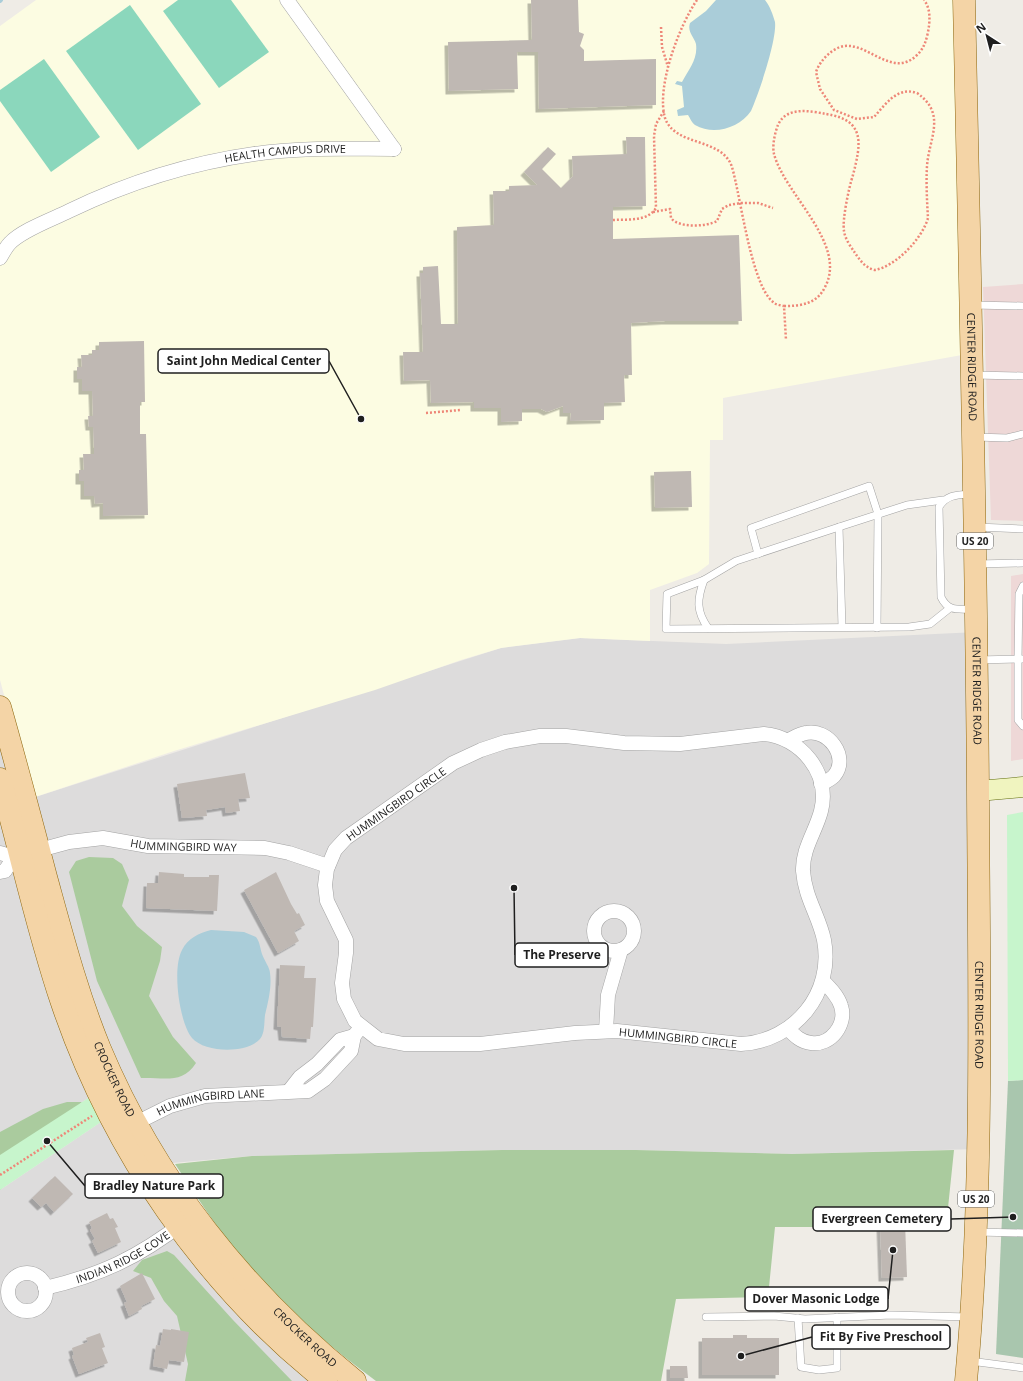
<svg xmlns="http://www.w3.org/2000/svg" width="1023" height="1381" font-family="'Open Sans',sans-serif">
	<style>
		.residential { fill: #dddcdc }
		.commercial { fill: #eed8d7 }
		.education { fill: #fcfce2 }
		.forest { fill: #aacb9e }
		.cemetery { fill: #a9c6ae }
		.park { fill: #c7f5cc }
		.pitch { fill: #8bd7bc }
		.water { fill: #aacdd9 }
		.lines { fill: none; stroke-linecap: round; stroke-linejoin: round }
		.stream { stroke: #aacdd9; stroke-width: 4 }
		.building { fill: #bfb8b3; filter: url(#shadow) }
		.lane-casing { stroke: #a3a3a3; stroke-width: 8 }
		.street-casing { stroke: #a3a3a3; stroke-width: 15 }
		.secondary-casing { stroke: #616e0e; stroke-width: 21 }
		.primary-casing { stroke: #8d660d; stroke-width: 23 }
		.path { stroke: #ee8778; stroke-width: 2.5; stroke-dasharray: 2 2; stroke-linecap: butt }
		.lane { stroke: #fff; stroke-width: 7 }
		.street { stroke: #fff; stroke-width: 14 }
		.secondary { stroke: #f0f4bf; stroke-width: 20 }
		.primary { stroke: #f4d4a6; stroke-width: 22 }
		.labels { text-anchor: middle; stroke-width: 3; stroke-linejoin: round; paint-order: stroke }
		.shield { fill: #fff; stroke: #626262; stroke-width: 1 }
		.shield-label { font-size: 10px; font-weight: bold; fill: #1f1f1f }
		.street-label { font-size: 11px; fill: #1f1f1f; stroke: #fff }
		.leader { fill: none; stroke: #1f1f1f; stroke-width: 1.5 }
		.callout-dot { fill: #1f1f1f; stroke: #fff; stroke-width: 1.5 }
		.callout { fill: #fff; stroke: #1f1f1f; stroke-width: 1.5 }
		.callout-label { font-size: 12px; text-anchor: middle; font-weight: bold; fill: #1f1f1f }
	</style>
	<defs>
		<filter id="shadow"><feDropShadow dx="-3.5" dy="3.5" stdDeviation="0" flood-color="#0004"/></filter>
	</defs>
	<rect width="100%" height="100%" fill="#efece6"/>
	<!-- residential -->
	<path class="residential" d="M977,632l1,517 -186,5 -156,-4h-134l-250,6 -91,8 194,217h-355v-191l104,-70 -11,-25 -93,60v-448l26,93 475,-152 79,-10 146,6z"/>
	<!-- commercial -->
	<g class="commercial">
		<path d="M1023,284v237l-32,-1 -8,-233z"/>
		<path d="M1023,574v185l-12,2v-185z"/>
	</g>
	<!-- education -->
	<path class="education" d="M36,0h918l8,355 -239,43v42h-13l-1,124 -12,9 -47,17v51l-70,-3 -79,10 -40,12 -86,30 -201,61 -142,47 -32,-118v-654z"/>
	<!-- forest -->
	<g class="forest">
		<path d="M89,857l24,1 9,6 7,16 -7,26 15,20 25,21 -2,14 -11,35 24,41 23,26c-14,22 -33,14 -55,15l-44,-97 -28,-109 7,-11z"/>
		<path d="M67,1102h15l-82,88v-58l43,-23z"/>
		<path d="M502,1150h134l156,4 162,-4 -8,77h-171l-7,70 -92,2 -15,82h-285c-50,-37 -99,-79 -138,-127 -23,-29 -43,-60 -63,-90l77,-8z"/>
		<path d="M167,1251l7,4 59,65 59,61h-107l3,-17 -11,-48 -13,-15 -13,-23 -18,-7 9,-11z"/>
	</g>
	<!-- cemetery -->
	<path class="cemetery" d="M1023,1080v278l-27,-4 12,-273z"/>
	<!-- park -->
	<g class="park">
		<path d="M1023,812v268l-15,1 -1,-266z"/>
		<path d="M93,1095l11,25 -104,70v-35z"/>
	</g>
	<!-- pitch -->
	<g class="pitch">
		<path d="M178,0h53l38,52 -50,36 -56,-77z"/>
		<path d="M130,5l71,99 -63,46 -72,-99z"/>
		<path d="M44,59l56,78 -49,35 -51,-71v-11z"/>
	</g>
	<!-- water -->
	<g class="water">
		<path d="M716,0h49c5,6 8,15 10,22 2,18 -16,71 -24,89 -12,17 -37,25 -56,14 -3,-2 -5,-7 -7,-10l-10,1 -1,-6 7,-3 -2,-21 -7,-2 2,-3 5,1c7,-13 16,-23 14,-38 -2,-7 -9,-12 -6,-21l16,-12z"/>
		<path d="M211,930l33,2 12,5c4,5 4,11 6,17 2,6 8,14 8,19 2,14 -2,29 -5,42 -1,8 0,18 -5,24 -13,15 -55,14 -68,-1 -13,-16 -20,-70 -10,-88 6,-12 17,-17 29,-20z"/>
	</g>
	<g class="lines">
		<!-- stream -->
		<path class="stream" d="M0,1l1,-1"/>
	</g>
	<!-- building -->
	<g class="building">
		<path d="M531,0h47l1,32 5,2 -4,12 4,4v11l72,-2v46l-117,4 -1,-57h-21l1,37 -69,2 -1,-49 84,-2z"/>
		<path d="M626,137h19l1,69 -33,1v32l126,-4 3,86h-77l-34,2 1,52h-8l1,27 -21,1v17l-34,1 1,-8h-8v-7l-16,6 -6,-3h-19v12l-21,1v-14h-27v-6l-43,1 -1,-23 -26,1 -1,-29h20l-3,-79h3v-6l15,-1 3,58h17l-1,-97 37,-2 -1,-34h16v-5l28,-1 -13,-13 24,-25 8,7 -14,15 19,19 12,-12 -1,-20 55,-2z"/>
		<path d="M144,341l1,61h-5v32h6l2,81 -45,1v-13l-8,1 -1,-8h-10v-15h-5v-11h5l-1,-16h11v-6l-1,-21h-4l-1,-11h5l-1,-25h-10v-12h-5v-12h5l-1,-12h11v-5h7v-8z"/>
		<path d="M691,471l1,36 -37,1 -1,-36z"/>
		<path d="M245,773l5,25 -12,1 2,12 -14,2 -1,-6 -19,3 1,6 -25,2 -5,-34z"/>
		<path d="M159,872l25,2v3h25v-2h10l-2,36 -71,-3 1,-25h11z"/>
		<path d="M276,872l15,32 6,10 2,-1 6,12 -11,6 5,10 -21,12 -34,-63z"/>
		<path d="M280,965l25,1 -1,12h12l-3,49h-2l-1,12 -28,-2 -1,-10 -4,-1z"/>
		<path d="M55,1176l18,18 -19,18 -8,-9 -5,4 -9,-9z"/>
		<path d="M107,1213l3,6 3,-1 5,9 -3,1 6,14 -23,11 -6,-12 3,-2 -5,-9 2,-2 -3,-6z"/>
		<path d="M905,1222l2,55 -25,1 -2,-55z"/>
		<path d="M142,1273l13,26 -14,7 1,3 -13,7 -5,-13 3,-1 -7,-16z"/>
		<path d="M163,1329l8,1v-1l18,3 -5,30 -15,-2 -2,9 -14,-3 3,-21 4,1z"/>
		<path d="M100,1333l5,14 -3,1 6,15 -29,11 -7,-18 2,-1 -2,-7 16,-6 -2,-4z"/>
		<path d="M733,1335h14v3h32v37h-77v-37h31z"/>
		<path d="M670,1366h17l1,12h-18z"/>
	</g>
	<g class="lines">
		<defs>
			<g id="lane">
				<path d="M973,305l50,1"/>
				<path d="M975,375l48,1"/>
				<path d="M975,437l32,1 16,-4"/>
				<path d="M972,494c-14,1 -25,0 -33,13l2,90c7,15 17,12 33,12"/>
				<path d="M839,527l-103,34 -32,19 -37,14 -1,35 243,-2 21,-3 20,-16"/>
				<path d="M977,527l46,2"/>
				<path d="M758,554l-7,-26 118,-42 9,28 -1,114"/>
				<path d="M978,564l45,-1"/>
				<path d="M704,580c-7,19 -8,31 4,48"/>
				<path d="M842,627l-3,-100 68,-22 36,-5"/>
				<path d="M1023,659h-5v61l5,6"/>
				<path d="M978,660l40,-1 1,-65 4,-8"/>
				<path d="M977,1232l46,1"/>
				<path d="M706,1317l68,-1 31,3 86,-4 78,2"/>
				<path d="M798,1318l3,49 18,3 18,-2v-51"/>
				<path d="M970,1361l53,7"/>
			</g>
			<g id="street">
				<path d="M287,0l107,149"/>
				<path id="s1" d="M0,258c3,-5 6,-11 10,-15 12,-13 43,-24 59,-32 58,-28 121,-48 185,-57 46,-7 93,-5 140,-5"/>
				<path d="M764,734c36,3 67,39 57,77 -5,20 -19,38 -18,60 2,27 16,45 21,69 10,53 -29,101 -83,104l-124,-13 -42,2 -95,11h-76l-26,-5 -23,-18 -11,-22 -2,-16 4,-30v-13l-19,-39 -2,-16 2,-16 8,-19 11,-12 107,-75 28,-13 24,-8 35,-6h26l58,7 56,1z"/>
				<path d="M789,740c6,-3 11,-6 17,-7 22,-5 44,24 28,43 -4,4 -9,6 -13,8"/>
				<path id="s2" d="M0,853l14,4 55,-15 34,-4 45,8 117,2 24,5 39,13"/>
				<path d="M0,872l5,-1 9,-14"/>
				<circle cx="614" cy="931" r="20"/>
				<path d="M788,1029c7,7 13,13 23,14 20,3 36,-19 30,-37 -3,-10 -11,-18 -18,-25"/>
				<path d="M606,1031l2,-36 13,-45"/>
				<path d="M289,1091l11,-14 17,-13 23,-24 14,-4"/>
				<path id="s3" d="M136,1123l34,-17 35,-10 103,-5 17,-12 26,-28 3,-15 7,-9"/>
				<circle cx="27" cy="1292" r="19"/>
				<path id="s4" d="M45,1288c56,-13 94,-31 139,-66"/>
			</g>
			<path id="secondary" d="M978,791l45,-4"/>
			<g id="primary">
				<path id="s5" d="M964,0c6,264 12,527 14,791 1,197 6,394 -12,590"/>
				<path id="s6" d="M0,707c16,56 31,113 46,170 16,58 31,116 54,172 55,131 144,243 255,332"/>
				<path d="M0,779c21,74 37,151 62,224 50,147 142,281 264,378"/>
			</g>
		</defs>
		<!-- lane casing -->
		<use href="#lane" class="lane-casing"/>
		<!-- street casing -->
		<use href="#street" class="street-casing"/>
		<!-- secondary casing -->
		<use href="#secondary" class="secondary-casing"/>
		<!-- primary casing -->
		<use href="#primary" class="primary-casing"/>
		<!-- path -->
		<g class="path">
			<path d="M697,0c-18,26 -41,87 -32,118 10,29 57,19 67,49 9,31 19,117 41,135 3,3 7,3 11,4l2,34"/>
			<path d="M661,27l1,20 6,20"/>
			<path d="M653,212l17,-3 1,9c7,10 35,9 46,3l5,-12 7,-4 12,-2h17l15,5"/>
			<path d="M613,220c15,-1 34,2 43,-12l-2,-72 2,-12 8,-13"/>
			<path d="M784,306c17,0 33,-2 41,-19 23,-43 -40,-92 -51,-133 -2,-8 1,-22 4,-29 8,-19 33,-14 48,-11 40,6 35,30 27,61 -4,12 -11,45 -9,56 1,8 7,16 11,22 5,7 10,15 20,17 21,-4 47,-31 53,-52 -1,-17 -2,-35 -1,-52 2,-28 20,-52 -10,-73 -20,-7 -32,12 -43,24l-17,2 -23,-9 -14,-21 -4,-17c4,-12 19,-28 34,-26 22,2 44,30 66,10 7,-6 10,-14 12,-24 2,-11 3,-23 -4,-32"/>
			<path d="M426,413l35,-3"/>
			<path d="M0,1175l92,-59"/>
		</g>
		<!-- lane -->
		<use href="#lane" class="lane"/>
		<!-- street -->
		<use href="#street" class="street"/>
		<!-- secondary -->
		<use href="#secondary" class="secondary"/>
		<!-- primary -->
		<use href="#primary" class="primary"/>
	</g>
	<g class="labels">
		<!-- shield labels -->
		<g class="shield">
			<rect x="957" y="533" width="36" height="16" rx="3"/>
			<rect x="958" y="1191" width="36" height="16" rx="3"/>
		</g>
		<g class="shield-label">
			<text x="975" y="545">US 20</text>
			<text x="976" y="1203">US 20</text>
		</g>
		<!-- street labels -->
		<g class="street-label">
			<text dy="4" stroke="none"><textPath href="#s1" startOffset="311">HEALTH CAMPUS DRIVE</textPath></text>
			<text dy="4" stroke="none"><textPath href="#s5" startOffset="367">CENTER RIDGE ROAD</textPath></text>
			<text dy="4" stroke="none"><textPath href="#s5" startOffset="691">CENTER RIDGE ROAD</textPath></text>
			<text transform="translate(396 804) rotate(-35)" y="4">HUMMINGBIRD CIRCLE</text>
			<text dy="4" stroke="none"><textPath href="#s2" startOffset="187">HUMMINGBIRD WAY</textPath></text>
			<text dy="4" stroke="none"><textPath href="#s5" startOffset="1015">CENTER RIDGE ROAD</textPath></text>
			<text transform="translate(678 1038) rotate(6)" y="4">HUMMINGBIRD CIRCLE</text>
			<text dy="4" stroke="none"><textPath href="#s6" startOffset="390">CROCKER ROAD</textPath></text>
			<text dy="4" stroke="none"><textPath href="#s3" startOffset="79">HUMMINGBIRD LANE</textPath></text>
			<text dy="4" stroke="none"><textPath href="#s4" startOffset="84">INDIAN RIDGE COVE</textPath></text>
			<text dy="4" stroke="none"><textPath href="#s6" startOffset="713">CROCKER ROAD</textPath></text>
		</g>
	</g>
	<!-- callouts -->
	<path class="leader" d="M361 419L329 361M514 888L515 955M47 1141L85 1186M1013 1217L951 1219M893 1250L888 1299M741 1356L812 1337"/>
	<g class="callout-dot">
		<circle cx="361" cy="419" r="4"/>
		<circle cx="514" cy="888" r="4"/>
		<circle cx="47" cy="1141" r="4"/>
		<circle cx="1013" cy="1217" r="4"/>
		<circle cx="893" cy="1250" r="4"/>
		<circle cx="741" cy="1356" r="4"/>
	</g>
	<g class="callout">
		<rect x="158" y="349" width="171" height="24" rx="4"/>
		<rect x="515" y="943" width="93" height="24" rx="4"/>
		<rect x="85" y="1174" width="138" height="24" rx="4"/>
		<rect x="813" y="1207" width="138" height="24" rx="4"/>
		<rect x="745" y="1287" width="143" height="24" rx="4"/>
		<rect x="812" y="1325" width="138" height="24" rx="4"/>
	</g>
	<g class="callout-label">
		<text x="244" y="365">Saint John Medical Center</text>
		<text x="562" y="959">The Preserve</text>
		<text x="154" y="1190">Bradley Nature Park</text>
		<text x="882" y="1223">Evergreen Cemetery</text>
		<text x="816" y="1303">Dover Masonic Lodge</text>
		<text x="881" y="1341">Fit By Five Preschool</text>
	</g>
	<!-- north arrow -->
	<g transform="translate(987 36) rotate(324)" stroke="#ffffff" stroke-width="3" paint-order="stroke">
	<path d="M0-3L7 15L0 10L-7 15Z" fill="#1f1f1f"/>
	<text y="-6" font-size="11" font-weight="bold" text-anchor="middle" fill="#1f1f1f">N</text>
	</g>
</svg>
